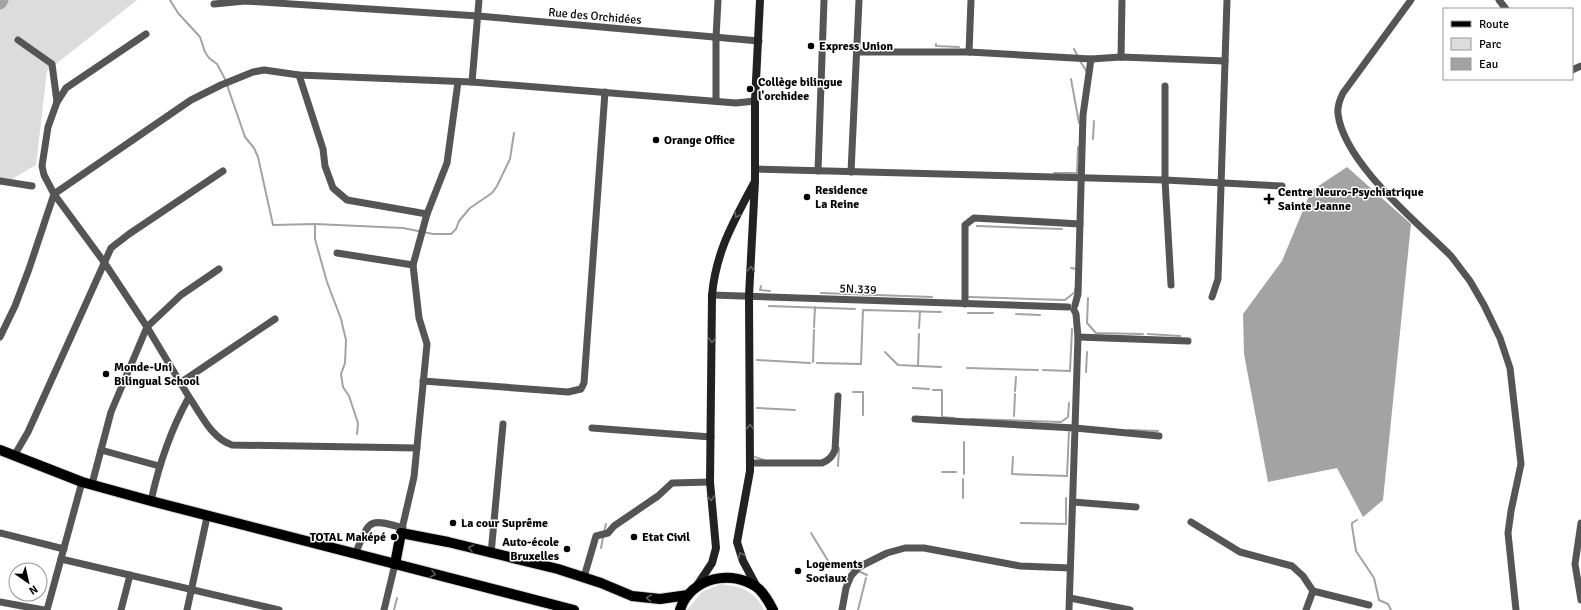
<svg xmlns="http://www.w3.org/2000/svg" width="1581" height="610" font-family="Signika,sans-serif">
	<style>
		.green { fill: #dcdcdc }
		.water { fill: #a3a3a3 }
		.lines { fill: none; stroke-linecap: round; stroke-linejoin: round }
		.stream { stroke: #a3a3a3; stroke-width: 2 }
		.river { stroke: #a3a3a3; stroke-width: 13 }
		.primary-casing { stroke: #dbdbdb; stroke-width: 12 }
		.street { stroke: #555; stroke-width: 7 }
		.secondary { stroke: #222; stroke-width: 8 }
		.primary { stroke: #000; stroke-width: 10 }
		.oneway { stroke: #646464 }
		.oneway2 { stroke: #595959 }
		.poi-dot { fill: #000; stroke: #fff; stroke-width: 1.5 }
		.labels { text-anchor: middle; stroke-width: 3; stroke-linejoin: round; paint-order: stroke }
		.street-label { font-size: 12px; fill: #000; stroke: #fff }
		.poi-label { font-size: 12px; font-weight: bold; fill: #000; stroke: #fff; text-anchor: start }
	</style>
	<rect width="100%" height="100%" fill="#fff"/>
	<!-- green -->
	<g class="green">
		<path d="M0,0h137l-90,71 -11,94 -36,21z"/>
		<path d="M721,584c21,3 33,6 43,26h-77l15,-18z"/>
	</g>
	<!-- water -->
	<path class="water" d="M1347,167l64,57 -28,276 -20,17 -26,-49 -69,14 -24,-128 -1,-40 39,-53 29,-70z"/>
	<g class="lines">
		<!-- stream -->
		<g class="stream">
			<path d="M170,0l8,13 22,24 5,15 4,6 8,6 8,15 20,58 9,11 4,9 15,68 42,-1v15l12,43 14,37 5,21 -1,23 -4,11 2,13 6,9 9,27 -1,11"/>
			<path d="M936,44v2l23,1"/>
			<path d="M1074,49l4,8"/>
			<path d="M1080,61l7,11"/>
			<path d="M1071,79l8,44"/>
			<path d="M1093,139l1,-18"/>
			<path d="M1054,173h14"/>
			<path d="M1069,173h8l1,-26"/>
			<path d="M315,224l88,4 30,6h18l5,-5 3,-8 11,-13 22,-15 5,-7 13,-27 4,-26"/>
			<path d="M977,226l85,3"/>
			<path d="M1071,268l6,1"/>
			<path d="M761,286l-1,4 10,1"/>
			<path d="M821,293l111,4"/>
			<path d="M969,297l96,3 10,-8v-3"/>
			<path d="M1088,298l-1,25 9,10 47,1"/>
			<path d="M769,306l86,3"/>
			<path d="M968,313h25"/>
			<path d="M1016,314l24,1"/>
			<path d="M814,327l1,-20"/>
			<path d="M919,328l1,-17"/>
			<path d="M1148,334l32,2"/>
			<path d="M885,352l13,13 43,2"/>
			<path d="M757,360l53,3"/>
			<path d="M813,362l1,-32"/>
			<path d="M817,363l44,1 2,-54 78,2"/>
			<path d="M918,366l1,-32"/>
			<path d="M967,368l71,2"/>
			<path d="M1043,370l27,1 2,-42"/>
			<path d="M1086,372l1,-20"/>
			<path d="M913,388l16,1"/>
			<path d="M933,390h9v27l12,1"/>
			<path d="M1015,391l1,-14"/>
			<path d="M853,392h10v23"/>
			<path d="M757,408l38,2"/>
			<path d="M1014,416l1,-22"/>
			<path d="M971,419l90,3 7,-5 1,-14"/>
			<path d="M1129,430l29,1"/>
			<path d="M755,457l9,3"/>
			<path d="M1013,457l-1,17 55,2 2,-46"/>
			<path d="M838,466l1,-18"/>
			<path d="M942,472h14"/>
			<path d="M964,474v-32"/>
			<path d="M963,498v-19"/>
			<path d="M1357,520l-5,3v3l4,25 18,27 5,22 9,4 3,6"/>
			<path d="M1021,523l45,1v-26"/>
			<path d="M604,533l2,-9"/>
			<path d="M811,533l19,31 24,6"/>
			<path d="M601,548l2,-11"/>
			<path d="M858,571l9,4"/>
			<path d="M394,610l3,-12"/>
			<path d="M858,610l8,-32"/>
		</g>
		<!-- river -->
		<path class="river" d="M0,3l2,-3"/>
		<defs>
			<g id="primary">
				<path d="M0,450l82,32 69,19 423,109"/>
				<path d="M395,564l6,-31 47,9 110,27 43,14 31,13 28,3 28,-4"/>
				<path d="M680,610c10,-33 54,-42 79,-21 6,6 10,13 14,21"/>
			</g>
		</defs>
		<!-- primary casing -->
		<use href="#primary" class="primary-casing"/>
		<!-- street -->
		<g class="street">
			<path d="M1411,0l-68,93c-3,6 -6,13 -5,21 6,49 79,108 113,142l19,25 14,24 16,33 10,30 11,96 -10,47 -3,22 8,77"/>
			<path d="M1499,0l7,9"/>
			<path d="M214,4l31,-3 233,15 281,25"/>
			<path d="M146,34l-80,54 -9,14 -9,25 -6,39 2,9 10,19 50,68 43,65 42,70c-19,34 -30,67 -38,104"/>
			<path d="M18,40l34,24 5,38"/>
			<path d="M857,52h112l122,7 30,-2 104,4"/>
			<path d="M969,52l2,-52"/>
			<path d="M1121,57l1,-57"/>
			<path d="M1572,70l9,-4"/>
			<path d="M299,75l24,74 2,17 8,22 14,12 80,14"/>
			<path d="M472,82l7,-82"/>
			<path d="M1165,86v94l6,105"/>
			<path d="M716,101v-63l2,-38"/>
			<path d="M756,169l409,11 117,6"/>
			<path d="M818,171l6,-171"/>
			<path d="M851,172l8,-172"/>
			<path d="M0,181l32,5"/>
			<path d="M337,253l76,12"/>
			<path d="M712,295l356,12"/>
			<path d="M1212,297l6,-18 9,-279"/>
			<path d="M965,304v-79l9,-7 106,6"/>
			<path d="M1075,305l3,-11 5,-179 8,-56"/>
			<path d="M0,337l15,-31 14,-37 25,-75 137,-94 30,-15 32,-13 11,-2 35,5 173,7 264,21 19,-2"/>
			<path d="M1078,337l110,4"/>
			<path d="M423,381l145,11 13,-3 3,-6 21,-291"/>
			<path d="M180,383l95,-64"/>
			<path d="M189,397c12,17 22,41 43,48l185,3"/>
			<path d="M915,419l160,9 84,8"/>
			<path d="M592,428l119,9"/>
			<path d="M101,450l58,16"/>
			<path d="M14,456l14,-24 83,-184 18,-14 94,-63"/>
			<path d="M750,463h72c7,-3 10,-6 13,-13l3,-54"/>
			<path d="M92,484l19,-72 36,-85 34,-32 38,-26"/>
			<path d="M1073,502l63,5"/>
			<path d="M1191,522l49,30 52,14 11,10 10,15 56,14"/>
			<path d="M1581,523l-6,41 6,36"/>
			<path d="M0,533l64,16"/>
			<path d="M401,533l13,-56 13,-133 -8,-26 -6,-53 14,-51 20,-51 11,-81"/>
			<path d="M355,554c15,-33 11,-37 48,-26"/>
			<path d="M491,554l12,-130"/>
			<path d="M61,559l218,51"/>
			<path d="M584,577l12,-41 12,-3 6,-7 44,-30 14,-13 38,-1"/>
			<path d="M1070,598l60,12"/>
			<path d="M0,602l44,8"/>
			<path d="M47,610l35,-128"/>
			<path d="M121,610l9,-35"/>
			<path d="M187,610l20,-93"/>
			<path d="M384,610l11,-46"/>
			<path d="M842,610l4,-22 5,-12 8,-9 28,-14 18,-5h19l96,18 50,2"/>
			<path d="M1069,610l9,-273 -2,-23 -2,-4"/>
			<path d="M1306,610l7,-19"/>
		</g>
		<!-- secondary -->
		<g class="secondary">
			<path d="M696,587l16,-24 4,-15 -6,-66 2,-187c4,-44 22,-74 42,-112"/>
			<path d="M758,589l-15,-28 -6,-19 13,-71 -1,-175 6,-115v-80l5,-101"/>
		</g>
		<!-- primary -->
		<use href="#primary" class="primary"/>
	</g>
	<!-- one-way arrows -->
	<defs><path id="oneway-chevron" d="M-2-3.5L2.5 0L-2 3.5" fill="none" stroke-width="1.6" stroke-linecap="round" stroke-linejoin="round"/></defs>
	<g class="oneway">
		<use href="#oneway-chevron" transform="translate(737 215) rotate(118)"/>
		<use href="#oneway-chevron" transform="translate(751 269) rotate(-87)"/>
		<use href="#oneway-chevron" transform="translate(712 340) rotate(90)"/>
		<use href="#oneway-chevron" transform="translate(750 427) rotate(-90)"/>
		<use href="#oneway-chevron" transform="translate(711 498) rotate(87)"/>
		<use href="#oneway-chevron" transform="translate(741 555) rotate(-112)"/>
	</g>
	<g class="oneway2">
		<use href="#oneway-chevron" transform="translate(471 548) rotate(-166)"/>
		<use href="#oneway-chevron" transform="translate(433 574) rotate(14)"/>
		<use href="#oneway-chevron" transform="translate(649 598) rotate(-174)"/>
	</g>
	<!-- markers -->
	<g class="poi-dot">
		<circle cx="811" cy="46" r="4"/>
		<circle cx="750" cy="89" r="4"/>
		<circle cx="656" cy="140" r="4"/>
		<circle cx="807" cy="197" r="4"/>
		<path d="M1267 193h4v4h4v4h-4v4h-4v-4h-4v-4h4z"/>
		<circle cx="106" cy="374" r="4"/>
		<circle cx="453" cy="523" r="4"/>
		<circle cx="394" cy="537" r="4"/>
		<circle cx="634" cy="537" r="4"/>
		<circle cx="567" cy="549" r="4"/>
		<circle cx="798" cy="571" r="4"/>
	</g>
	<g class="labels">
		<!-- street labels -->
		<g class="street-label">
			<text transform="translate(595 16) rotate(5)" y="4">Rue des Orchidées</text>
			<text transform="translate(858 289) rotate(2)" y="4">5N.339</text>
		</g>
		<!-- poi labels -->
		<g class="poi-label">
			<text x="819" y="50">Express Union</text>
			<text x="758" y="86">Collège bilingue<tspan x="758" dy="14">l'orchidee</tspan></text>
			<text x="664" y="144">Orange Office</text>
			<text x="815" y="194">Residence<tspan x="815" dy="14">La Reine</tspan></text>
			<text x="1278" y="196">Centre Neuro-Psychiatrique<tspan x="1278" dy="14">Sainte Jeanne</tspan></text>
			<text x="114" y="371">Monde-Uni<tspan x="114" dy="14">Bilingual School</tspan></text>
			<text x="461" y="527">La cour Suprême</text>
			<text x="386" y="541" text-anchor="end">TOTAL Maképé</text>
			<text x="642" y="541">Etat Civil</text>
			<text x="559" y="546" text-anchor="end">Auto-école<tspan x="559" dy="14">Bruxelles</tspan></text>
			<text x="806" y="568">Logements<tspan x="806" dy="14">Sociaux</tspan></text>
		</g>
	</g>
	<!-- legend -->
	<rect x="1443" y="8" width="130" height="72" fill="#ffffff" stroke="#999999"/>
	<rect x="1451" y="21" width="20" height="6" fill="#000000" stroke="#999999"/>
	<text x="1479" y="28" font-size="12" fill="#000000">Route</text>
	<rect x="1451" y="38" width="20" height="12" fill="#dcdcdc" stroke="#999999"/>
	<text x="1479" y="48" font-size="12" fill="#000000">Parc</text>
	<rect x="1451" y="58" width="20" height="12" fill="#a3a3a3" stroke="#999999"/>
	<text x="1479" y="68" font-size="12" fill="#000000">Eau</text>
	<!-- north arrow -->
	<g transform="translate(28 582) rotate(146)"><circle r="19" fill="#ffffff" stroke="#999999"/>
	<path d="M0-3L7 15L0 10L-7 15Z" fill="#000000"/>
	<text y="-6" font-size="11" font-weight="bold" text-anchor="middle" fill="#000000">N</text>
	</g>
</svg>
